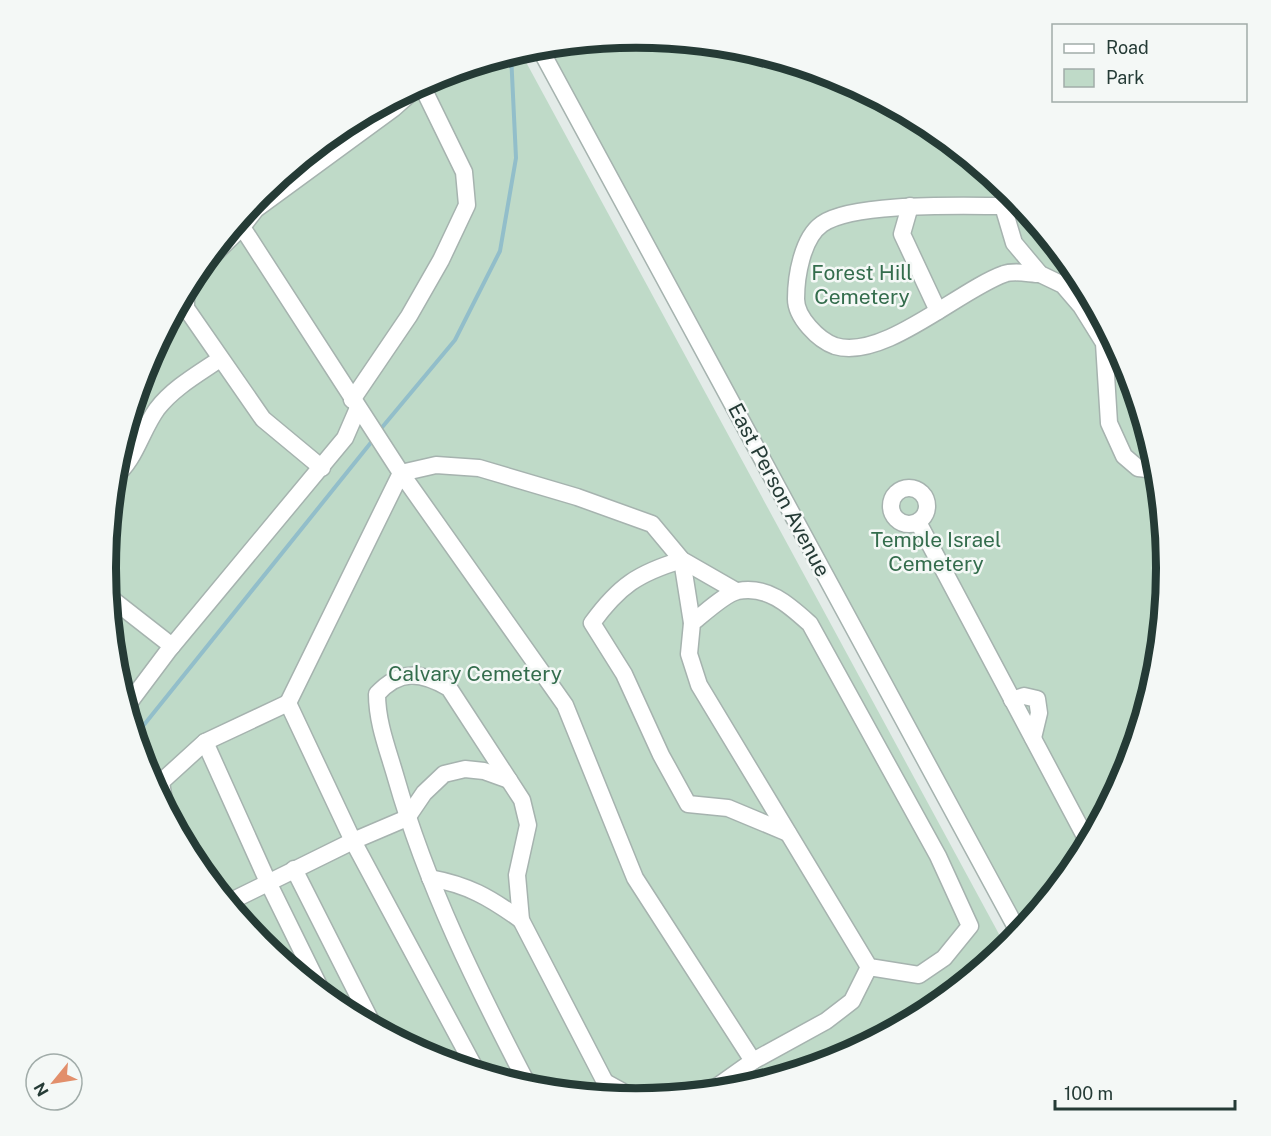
<svg xmlns="http://www.w3.org/2000/svg" width="1271" height="1136" font-family="'Public Sans',sans-serif">
	<style>
		.green { fill: #bfdac8 }
		.lines { fill: none; stroke-linecap: round; stroke-linejoin: round }
		.stream { stroke: #92beca; stroke-width: 4 }
		.minor-casing { stroke: #a6b3af; stroke-width: 19 }
		.minor { stroke: #fff; stroke-width: 16 }
		.labels { text-anchor: middle; stroke-width: 5; stroke-linejoin: round; paint-order: stroke }
		.park-label { font-size: 21px; fill: #346d4d; stroke: #f4f8f6 }
		.street-label { font-size: 21px; fill: #253b36; stroke: #f4f8f6 }
		.rim { fill: none; stroke: #253b36; stroke-width: 8 }
	</style>
	<rect width="100%" height="100%" fill="#e3ebe8"/>
	<!-- green -->
	<g class="green">
		<path d="M636,38l103,10 100,30 92,49 80,66 66,81 49,91 30,100 10,103 -10,104 -31,99 -49,92 -57,70 -473,-887z"/>
		<path d="M520,51l486,896 -76,62 -92,49 -99,30 -104,10 -103,-10 -100,-30 -92,-49 -80,-66 -66,-81 -49,-91 -30,-100 -10,-103 10,-104 31,-99 49,-92 66,-80 80,-66 92,-49z"/>
	</g>
	<g class="lines">
		<!-- stream -->
		<g class="stream">
			<path d="M379,431l76,-91 45,-89 16,-93 -5,-104"/>
			<path d="M135,736l238,-296"/>
		</g>
		<defs>
			<g id="minor">
				<path d="M539,47l480,886"/>
				<path d="M1012,195l-9,11 11,37 26,31 23,11 18,21 23,37 5,80 15,33 14,12 18,2"/>
				<path d="M910,206l-8,28 36,77"/>
				<path d="M1003,206c-40,0 -150,-4 -181,18 -20,14 -26,53 -26,75 0,18 22,41 39,47 48,15 124,-56 169,-72 10,-4 26,0 36,0"/>
				<path d="M242,227l14,-18 138,-101 27,-24"/>
				<path d="M195,273l47,-46 159,246 35,-8 43,3 98,29 75,27 30,36 54,31"/>
				<path d="M186,290v18l77,111 59,49"/>
				<path d="M352,400l57,-84 32,-56 26,-55 -3,-33 -42,-86"/>
				<path d="M114,477c21,-16 27,-46 43,-68 16,-21 41,-35 63,-50"/>
				<circle cx="909" cy="506" r="18"/>
				<path d="M918,522l170,320"/>
				<path d="M108,596l64,50"/>
				<path d="M692,623l-10,-63c-44,13 -63,26 -90,63l32,51 37,81 27,49 40,4 60,25"/>
				<path d="M1012,700l12,-4 13,3 2,14 -6,25"/>
				<path d="M288,703l113,-230 164,232 70,173 118,183 -38,27 -47,6h-41l-22,-12"/>
				<path d="M126,707l42,-56 177,-213 13,-30"/>
				<path d="M205,742l63,140 56,114"/>
				<path d="M165,807l-4,-25 44,-40 83,-39 65,138 124,231"/>
				<path d="M294,869l80,158"/>
				<path d="M430,878c38,7 59,19 91,42"/>
				<path d="M227,903l126,-62 54,-23 17,-25 20,-19 21,-5 19,2 25,9"/>
				<path d="M753,1061l73,-40 26,-20 17,-34 50,8 25,-17 26,-32 -32,-70 -128,-232c-20,-18 -42,-39 -72,-33 -12,2 -36,24 -46,32l-3,31 10,31 170,282"/>
				<path d="M529,1087c-52,-100 -102,-200 -133,-309 -8,-28 -19,-55 -19,-84 23,-25 44,-22 72,-6l73,112 6,25 -11,50 4,45 84,162 1,10"/>
			</g>
		</defs>
		<!-- minor casing -->
		<use href="#minor" class="minor-casing"/>
		<!-- minor -->
		<use href="#minor" class="minor"/>
	</g>
	<g class="labels">
		<!-- park labels -->
		<g class="park-label">
			<text x="862" y="280">Forest Hill<tspan x="862" dy="24">Cemetery</tspan></text>
			<text x="936" y="547">Temple Israel<tspan x="936" dy="24">Cemetery</tspan></text>
			<text x="475" y="681">Calvary Cemetery</text>
		</g>
		<!-- street labels -->
		<g class="street-label">
			<text transform="translate(779 490) rotate(62)" y="7">East Person Avenue</text>
		</g>
	</g>
	<!-- crop -->
	<path d="M0 0H1271V1136H0ZM116 568a520 520 0 1 1 1040 0a520 520 0 1 1-1040 0Z" fill="#f4f8f6" fill-rule="evenodd"/>
	<path class="rim" d="M116 568a520 520 0 1 1 1040 0a520 520 0 1 1-1040 0Z"/>
	<!-- legend -->
	<rect x="1052" y="24" width="195" height="78" fill="#f4f8f6" stroke="#a1aca9" stroke-width="1.5"/>
	<rect x="1064" y="44" width="30" height="9" fill="#ffffff" stroke="#a1aca9" stroke-width="1.5"/>
	<text x="1106" y="54" font-size="18" fill="#253b36">Road</text>
	<rect x="1064" y="69" width="30" height="18" fill="#bfdac8" stroke="#a1aca9" stroke-width="1.5"/>
	<text x="1106" y="84" font-size="18" fill="#253b36">Park</text>
	<!-- north arrow -->
	<g transform="translate(54 1082) rotate(240)"><circle r="28" fill="#f4f8f6" stroke="#a1aca9" stroke-width="1.5"/>
	<path d="M0-4.5L10 22L0 15L-10 22Z" fill="#e28f6b"/>
	<text y="-9" font-size="16" font-weight="bold" text-anchor="middle" fill="#253b36">N</text>
	</g>
	<!-- scale -->
	<path d="M1055 1100v9h180v-9" fill="none" stroke="#253b36" stroke-width="3"/>
	<text x="1064" y="1100" font-size="18" fill="#253b36" stroke="#f4f8f6" stroke-width="4.5" paint-order="stroke">100 m</text>
</svg>
